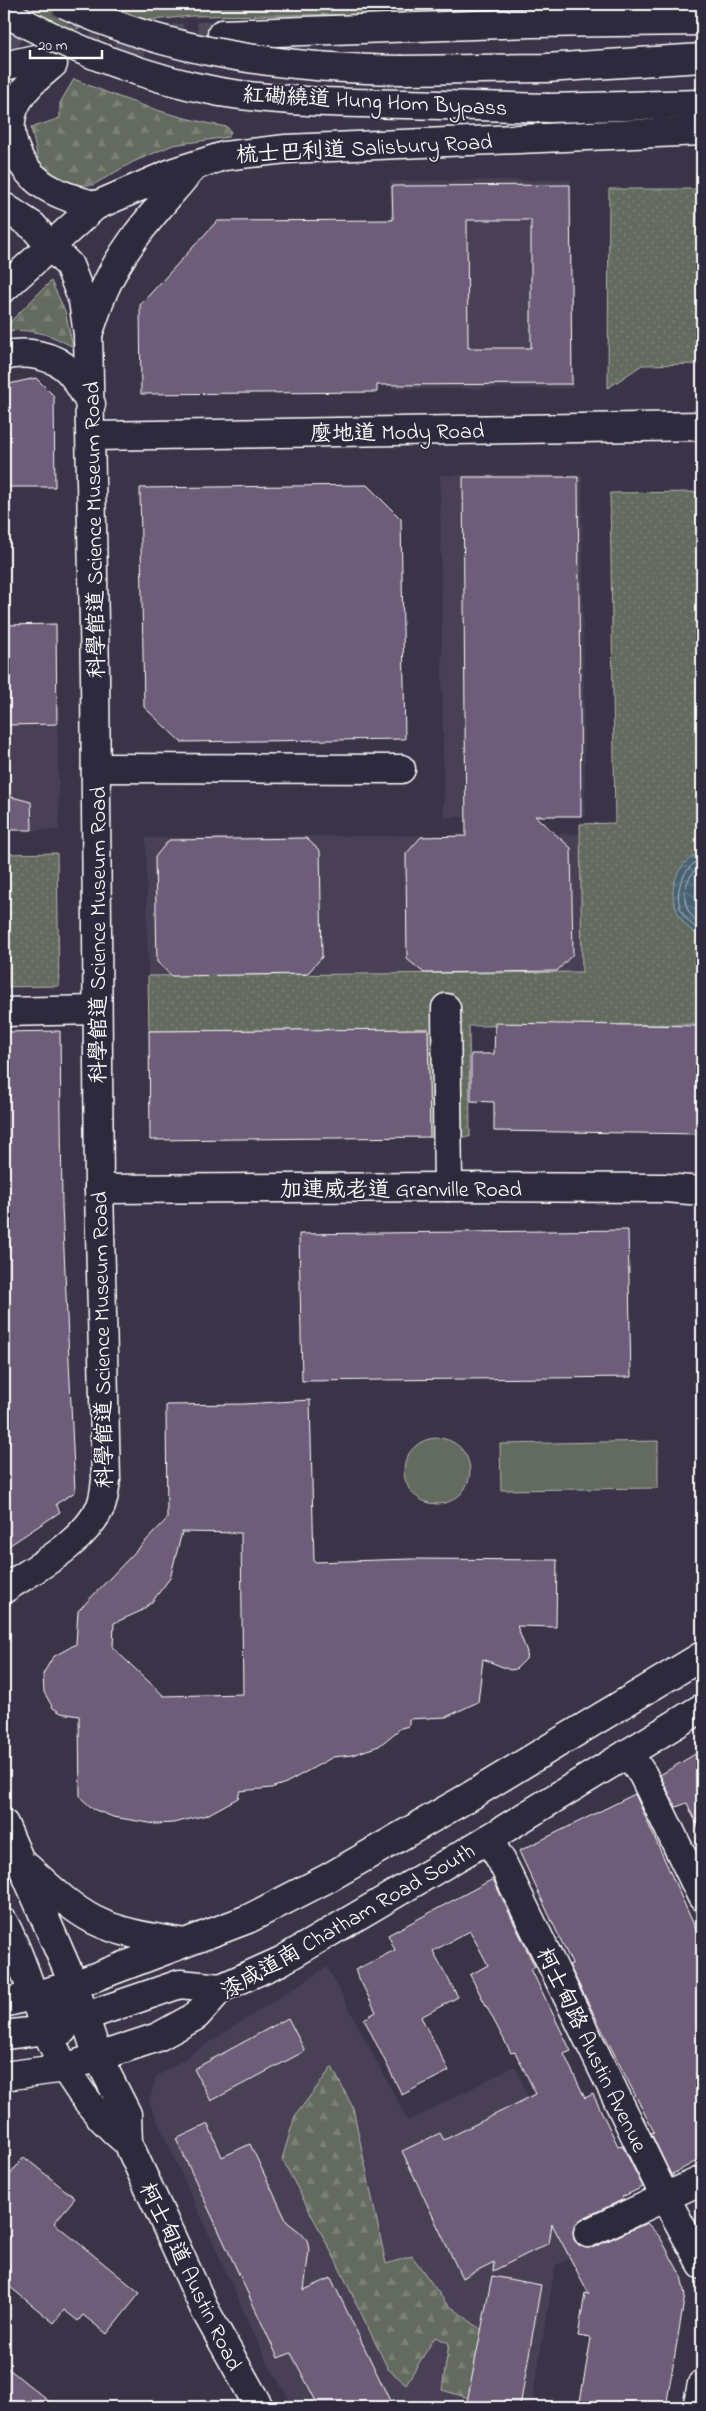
<svg xmlns="http://www.w3.org/2000/svg" width="706" height="2411" font-family="'Indie Flower','LXGW WenKai TC',sans-serif">
	<style>
		.built { fill: #4a4057 }
		.green { fill: #646b5e; stroke: #b2b5ae }
		.forest { fill: url(#forest-firs); stroke: #b2b5ae }
		.garden { fill: url(#garden-dots); stroke: #b2b5ae }
		.water { fill: url(#water-waves); stroke: #92a1aa }
		.lines { fill: none; stroke-linecap: round; stroke-linejoin: round }
		.shore { stroke: #b6c0c7; stroke-width: 1 }
		.building { fill: #6d5d78; stroke: #fff; fill-rule: evenodd }
		.major-tunnel { stroke: #4f485b; stroke-width: 28; stroke-dasharray: 28 14; stroke-linecap: butt }
		.highway-tunnel { stroke: #4f485b; stroke-width: 28; stroke-dasharray: 28 14; stroke-linecap: butt }
		.minor-casing { stroke: #fff; stroke-width: 31 }
		.major-casing { stroke: #fff; stroke-width: 31 }
		.minor { stroke: #2f2a3d; stroke-width: 28 }
		.major { stroke: #2f2a3d; stroke-width: 28 }
		.major-bridge-casing { stroke: #fff; stroke-width: 31; stroke-linecap: butt }
		.major-bridge { stroke: #2f2a3d; stroke-width: 28 }
		.labels { text-anchor: middle; stroke-width: 4; stroke-linejoin: round; paint-order: stroke }
		.street-label { font-size: 22px; fill: #fff; stroke: #2f2a3d }
	</style>
	<defs>
		<pattern id="forest-firs" width="22" height="20" patternUnits="userSpaceOnUse" patternTransform="scale(1.25)"><rect width="22" height="20" fill="#646b5e"/><path d="M5 1l3.5 6h-7zM16 11l3.5 6h-7z" fill="#7b8176"/></pattern>
		<pattern id="garden-dots" width="8" height="8" patternUnits="userSpaceOnUse" patternTransform="scale(1.25)"><rect width="8" height="8" fill="#646b5e"/><path d="M2 2h.1M6 6h.1" fill="none" stroke="#7b8176" stroke-width="1.8" stroke-linecap="round"/></pattern>
		<pattern id="water-waves" width="16" height="10" patternUnits="userSpaceOnUse" patternTransform="scale(1.25)"><rect width="16" height="10" fill="#496272"/><path d="M0 5q4-4 8 0t8 0" fill="none" stroke="#647a87"/></pattern>
	</defs>
	<rect width="100%" height="100%" fill="#3b3449"/>
	<filter id="ink" filterUnits="userSpaceOnUse"><feTurbulence type="fractalNoise" baseFrequency=".02" numOctaves="2"/><feDisplacementMap in="SourceGraphic" scale="10" xChannelSelector="R" yChannelSelector="G"/><feConvolveMatrix kernelMatrix="1 2 1 2 8 2 1 2 1" color-interpolation-filters="sRGB"/></filter>
	<g filter="url(#ink)">
		<!-- built -->
		<g class="built">
			<path d="M571,180l2,208 -181,1 -2,-208z"/>
			<path d="M440,475h142l3,341 -141,1z"/>
			<path d="M56,624l3,206h-55v-205z"/>
			<path d="M580,834l3,138 -435,4 -2,-138z"/>
			<path d="M327,1967l81,154 107,-55 77,179 -37,21 -24,141h-237l-26,-43 -119,-262 7,-25z"/>
		</g>
		<!-- green -->
		<g class="green">
			<path d="M4,4h698v7l-510,5 -99,10 -89,14z"/>
			<circle cx="437" cy="1471" r="33"/>
			<path d="M658,1441v47l-157,2 -1,-46z"/>
		</g>
		<!-- forest -->
		<g class="forest">
			<path d="M74,79c49,21 100,39 153,48l4,5 -3,5 -55,8 -40,17 -40,23h-22l-19,-10 -13,-12 -8,-35 29,-10v-15z"/>
			<path d="M51,281l14,30 8,36c-25,-14 -40,-18 -69,-16l6,-9z"/>
			<path d="M332,2067l21,41 33,156 26,-8 34,47 49,37 -9,63 -44,-13 7,-47 -14,-6 -29,47 -18,-15 -52,-108 -54,-102 13,-43z"/>
		</g>
		<!-- garden -->
		<g class="garden">
			<path d="M609,189h93v175l-60,1 -34,23z"/>
			<path d="M702,492v532l-233,2 1,111h-40l-2,-108 -279,2 -1,-55 434,-4 -2,-148 35,-1 -5,-330z"/>
			<path d="M57,853l2,133 -55,1v-133z"/>
		</g>
		<!-- water -->
		<path class="water" d="M702,852v85c-37,-18 -40,-69 0,-85z"/>
		<g class="lines">
			<!-- shore -->
			<g class="shore">
				<path d="M702,857c-29,18 -34,57 0,74"/>
				<path d="M702,864c-21,14 -25,47 0,60"/>
			</g>
		</g>
		<!-- building -->
		<g class="building">
			<path d="M570,185l2,199 -195,1v7l-236,2 -1,-89 77,-84 176,-1 -1,-34zM467,220h64v128h-63z"/>
			<path d="M36,378l18,18 1,91h-51v-102z"/>
			<path d="M463,477h115l3,339h-46l36,32 2,106 -16,17 -133,2 -17,-14 -1,-105 15,-17 45,-1z"/>
			<path d="M367,485l34,34 4,220 -224,3 -37,-35 -4,-219z"/>
			<path d="M56,624l1,100 -53,1v-100z"/>
			<path d="M4,795l27,7 1,28h-28z"/>
			<path d="M306,838l14,13 2,106 -15,17 -135,2 -15,-14 -2,-105 14,-17z"/>
			<path d="M495,1023l207,3v108l-208,-3v-29l-23,-1v-47h23z"/>
			<path d="M428,1029l2,108 -280,3 -1,-109z"/>
			<path d="M60,1031l2,175 13,286 -19,12 4,8 -56,37v-517z"/>
			<path d="M628,1230l3,147 -329,4 -3,-147z"/>
			<path d="M310,1400l4,162 97,-3 146,1 -1,67 -39,-1 10,26 -1,7 -10,10 -6,1 -27,-11 -5,43 -32,15 -37,2v7l-8,2 -22,18 -27,9 -19,2 -47,26 -15,5 -31,3 -2,7 -31,17 -34,8 -18,1 -42,-7 -20,-8 -13,-12 -1,-81 -18,-3 -8,-5 -9,-16 -1,-18 10,-17 23,-13 2,-33 89,-92 -1,-114 78,-1zM182,1532l59,1 2,161 -79,2 -51,-48 1,-25 27,-12 11,-9 18,-24z"/>
			<path d="M702,1750v86l-15,-33 -11,4 -16,-32z"/>
			<path d="M635,1794l67,149v215l-31,17 -20,-42 3,-1 -85,-167 3,-1 -53,-113z"/>
			<path d="M493,1879l42,88 -4,2 40,82 -7,3 21,44 8,-4 25,52 4,-1 21,42 -21,10 2,2 -43,20 -5,5 -3,7 1,9 5,5 7,3 8,-1 53,-24 13,14 21,39 4,19 -19,112h-87l12,-69 -13,-2 7,-43 4,1 -37,-70 -3,19 -56,28 1,-9 -32,16 -60,-127 38,-18 4,7 92,-46 -21,-42 -4,1 -41,-78 18,-10 -18,-34 -37,20 25,46 -37,20 28,54 -47,24 -38,-76 12,-7 -21,-42 40,-20 -7,-15z"/>
			<path d="M288,2018l17,33 -94,50 -17,-32z"/>
			<path d="M208,2124l14,33 28,-13 37,78 13,10 7,8 2,10 -5,40 27,-12 62,129h-74l-28,-54 -13,5 -102,-219z"/>
			<path d="M24,2157l51,41 -21,25 86,70 -33,41 -24,-19 -5,6 -14,-11 -10,13 -50,-41v-100z"/>
			<path d="M492,2276l49,9 -21,122h-54z"/>
			<path d="M4,2365l52,42h-52z"/>
		</g>
		<g class="lines">
			<!-- major-tunnel -->
			<path class="major-tunnel" d="M73,51l71,-10 78,-7"/>
			<!-- highway-tunnel -->
			<g class="highway-tunnel">
				<path d="M4,42l24,-38"/>
				<path d="M41,57l34,-53"/>
			</g>
			<defs>
				<g id="minor">
					<path d="M92,436l610,-10"/>
					<path d="M96,768l305,1"/>
					<path d="M446,1008l2,179"/>
					<path d="M4,1012l93,-2"/>
					<path d="M99,1189l349,-2 217,1 37,3"/>
					<path d="M4,1589c33,-22 79,-45 97,-83 3,-8 4,-18 5,-26l-7,-291 -4,-516 -7,-339 -5,-33 -14,-36 -19,-19"/>
					<path d="M628,1753l15,22 59,122"/>
					<path d="M488,1839l13,21 165,339 36,66"/>
					<path d="M588,2233l114,-53"/>
					<path d="M697,2407l5,-23"/>
				</g>
				<g id="major">
					<path d="M222,34l310,-11 170,-2"/>
					<path d="M53,64c-13,11 -26,21 -35,36 -17,29 -2,65 24,84 16,11 35,16 53,22"/>
					<path d="M4,66l44,-10"/>
					<path d="M402,70l144,-2 156,-10"/>
					<path d="M549,108l153,-4"/>
					<path d="M4,207l29,19 17,20"/>
					<path d="M4,288l91,-82 79,-34 50,-16 62,-7 416,-18"/>
					<path d="M88,334c6,-15 10,-30 16,-44 20,-47 56,-83 88,-122"/>
					<path d="M4,356c21,-6 50,-1 65,15 9,9 15,23 22,33"/>
					<path d="M4,1824l70,161 24,72 29,57 1,29 78,169 53,95"/>
					<path d="M27,1867c21,19 42,40 67,53 28,14 61,18 91,23"/>
					<path d="M4,1923c18,34 28,71 42,107 18,42 46,84 82,113"/>
					<path d="M35,1995l22,12 29,9 94,-32 41,4"/>
					<path d="M4,2003l70,-18 174,-66 80,-41 139,-80 235,-142"/>
					<path d="M4,2035l42,-5h17"/>
					<path d="M4,2076l61,-8 93,-31 38,-21 25,-28 60,-27 207,-122 214,-131"/>
				</g>
			</defs>
			<!-- minor casing -->
			<use href="#minor" class="minor-casing"/>
			<!-- major casing -->
			<use href="#major" class="major-casing"/>
			<!-- minor -->
			<use href="#minor" class="minor"/>
			<!-- major -->
			<use href="#major" class="major"/>
			<defs>
				<g id="major-bridge">
					<path d="M65,4c105,50 222,64 337,66"/>
					<path d="M4,12c67,37 140,66 216,80 61,10 123,11 185,12 48,1 96,3 144,4"/>
				</g>
			</defs>
			<!-- major-bridge casing -->
			<use href="#major-bridge" class="major-bridge-casing"/>
			<!-- major-bridge -->
			<use href="#major-bridge" class="major-bridge"/>
		</g>
	</g>
	<g class="labels">
		<!-- street labels -->
		<g class="street-label">
			<text transform="translate(375 100) rotate(3)" y="8">紅磡繞道 Hung Hom Bypass</text>
			<text transform="translate(364 147) rotate(-3)" y="8">梳士巴利道 Salisbury Road</text>
			<text transform="translate(397 431) rotate(-1)" y="8">麼地道 Mody Road</text>
			<text transform="translate(93 530) rotate(-91)" y="8">科學館道 Science Museum Road</text>
			<text transform="translate(97 935) rotate(-90)" y="8">科學館道 Science Museum Road</text>
			<text x="401" y="1196">加連威老道 Granville Road</text>
			<text transform="translate(101 1340) rotate(-91)" y="8">科學館道 Science Museum Road</text>
			<text transform="translate(347 1920) rotate(-30)" y="8">漆咸道南 Chatham Road South</text>
			<text transform="translate(593 2049) rotate(64)" y="8">柯士甸路 Austin Avenue</text>
			<text transform="translate(192 2276) rotate(64)" y="8">柯士甸道 Austin Road</text>
		</g>
	</g>
	<!-- margin -->
	<rect width="706" height="2411" fill="none" stroke="#2f2a3d" stroke-width="20"/>
	<rect x="10" y="10" width="686" height="2391" fill="none" stroke="#fff" stroke-width="2" filter="url(#ink)"/>
	<!-- scale -->
	<path d="M30 50v8h72v-8" fill="none" stroke="#ffffff" stroke-width="2.5"/>
	<text x="38" y="50" font-size="15" fill="#ffffff" stroke="#2f2a3d" stroke-width="4" paint-order="stroke">20 m</text>
</svg>
